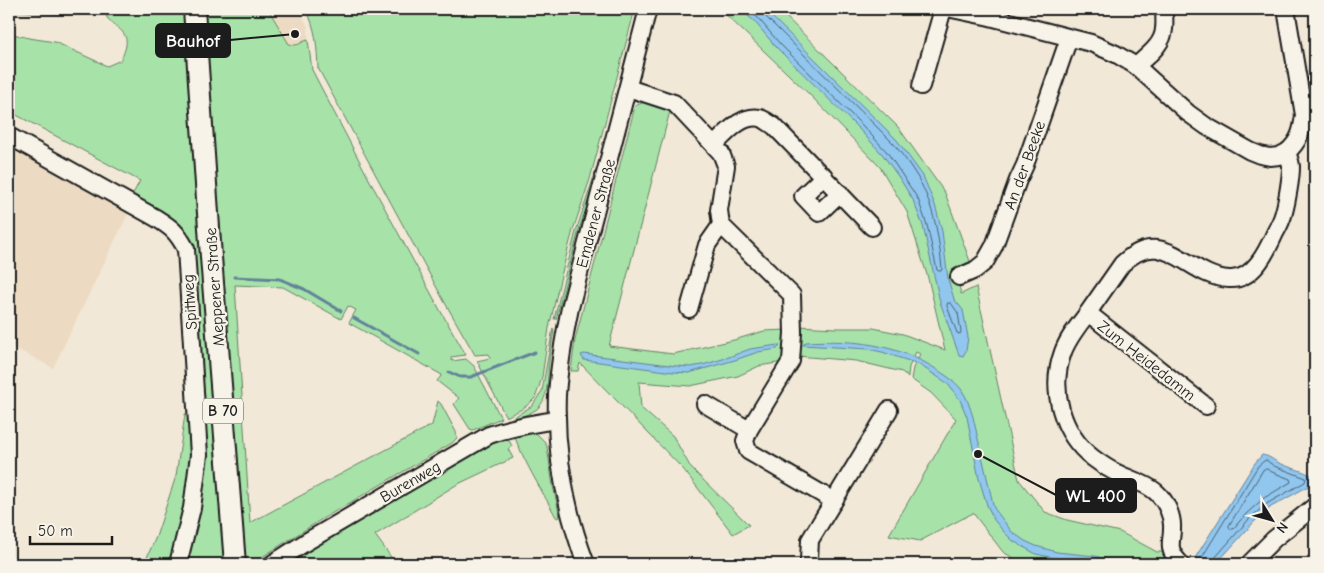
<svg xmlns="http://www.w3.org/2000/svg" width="1324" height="573" font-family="'Comic Neue',sans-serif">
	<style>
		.built { fill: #ecdbc2 }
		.green { fill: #a7e3a9; stroke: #628062 }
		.water { fill: #91c6ee; stroke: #62829a }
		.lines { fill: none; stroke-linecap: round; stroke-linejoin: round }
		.shore { stroke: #4b6070; stroke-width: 1 }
		.stream { stroke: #62829a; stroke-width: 3 }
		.minor-casing { stroke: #1c1c1c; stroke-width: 20 }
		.major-casing { stroke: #1c1c1c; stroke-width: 24 }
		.minor { stroke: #f7f3e8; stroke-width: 16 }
		.major { stroke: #f7f3e8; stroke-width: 20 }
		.labels { text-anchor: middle; stroke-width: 4.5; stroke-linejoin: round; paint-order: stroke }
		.shield { fill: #f7f3e8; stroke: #5e5c59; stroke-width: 1 }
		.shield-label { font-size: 15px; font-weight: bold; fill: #1c1c1c }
		.street-label { font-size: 16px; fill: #1c1c1c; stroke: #f7f3e8 }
		.leader { fill: none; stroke: #1c1c1c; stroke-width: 2 }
		.callout-dot { fill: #1c1c1c; stroke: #f7f3e8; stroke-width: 2 }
		.callout { fill: #1c1c1c; stroke: #1c1c1c; stroke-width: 2 }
		.callout-label { font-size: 18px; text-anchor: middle; font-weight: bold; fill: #fff }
	</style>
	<rect width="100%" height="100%" fill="#f2e8d7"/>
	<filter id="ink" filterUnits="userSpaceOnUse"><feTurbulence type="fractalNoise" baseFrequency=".02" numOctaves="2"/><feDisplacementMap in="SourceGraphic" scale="10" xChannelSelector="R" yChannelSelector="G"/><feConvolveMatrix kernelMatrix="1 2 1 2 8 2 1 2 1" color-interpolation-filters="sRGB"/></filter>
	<g filter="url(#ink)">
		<!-- built -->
		<g class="built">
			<path d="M268,9h31l9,18v13l-4,1 -4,4 -6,1 -5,-2z"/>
			<path d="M9,144l122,64 -78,160 -44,-23z"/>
		</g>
		<!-- green -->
		<g class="green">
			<path d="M106,9h80l39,555h-41l14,-61 -7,-255 -61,-49 10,-18 -131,-70v-78l20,5 26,4 52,24 14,-6c11,-25 4,-26 -14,-42z"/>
			<path d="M203,9h65l21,35c11,3 10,-2 19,-4l4,30 58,111 70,129 26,45 -15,2 1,4 14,-2 8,7 27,52 -28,12 -3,-1 -16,-25 5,-6 -22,-17 5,-6 -93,-52 7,-13 -8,-4 -7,13 -58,-32 -48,-2 15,238 182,-98 6,-24 3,3 15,28 1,6 -5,5 -130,76 -71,45h-9z"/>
			<path d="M306,9h329l-45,170 -17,51 -13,50 -11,48 -7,49 -4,13 -3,8 -5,5 -8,6 -16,8 -29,-56 13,-3 -1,-4 -14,1 -31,-54 -126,-233c-1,-21 -2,-40 -12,-59z"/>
			<path d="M720,9h58l120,118 47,66 26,71 -16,5 6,25 15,-7 43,193 26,32 22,8 53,12 37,20h8l6,12h-147l-21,-12 -30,-39 -53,28 -31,-6 67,-116 -25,-26 -20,-14 2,-11 7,-14 -4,-2 -7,15 -1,10 -6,-5 -46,-11 -59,-5 1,-30 37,2h38l30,6 42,16 -17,-72 -21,-66 -27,-45 -70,-72z"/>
			<path d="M627,53l4,1 -34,122 -18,54 -23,89h-2l22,-88 25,-76z"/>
			<path d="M644,102l20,5 6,4 -61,235 64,8 61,-14 30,-9 23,-1 -4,32 -24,4 -21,10 -48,10 -51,-4 2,26 32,28 18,32 58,57 -16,9 -49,-64 -104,-107 -2,8h-7l4,-31 60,-234z"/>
			<path d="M553,328l1,2c-2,10 -3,20 -5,31 -2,15 1,36 -12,48 -7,5 -17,8 -25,11v-2l20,-12 10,-15z"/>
			<path d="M185,414l5,1 4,40 -20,109h-30l12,-27 20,-61z"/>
			<path d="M527,433h9l9,9 2,5 6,39 7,31 -2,1 -2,-1c-14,-26 -30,-52 -41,-79l2,-4z"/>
			<path d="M507,437l5,9 -4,3 5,9 -57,27 -81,50 21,29h-110l-1,-1 214,-125z"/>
		</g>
		<!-- water -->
		<g class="water">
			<path d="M9,9h46l3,5 -39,-3 -10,1z"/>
			<path d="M740,9h24l133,131 26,36 12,29 7,26 6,48 6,20 9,11 5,27 -2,14 -3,5 -4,-1 -19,-53 -17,-76 -10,-26 -13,-21 -17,-24 -24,-26 -83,-82 -22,-26z"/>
			<path d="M806,342c46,-3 91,2 130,27 9,6 18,11 25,20 6,8 9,18 12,28l21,91 18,24 13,9 11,5 21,6 38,4 30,8h-20l-50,-6 -19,-4 -23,-13 -9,-9 -10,-12 -7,-15 -8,-26 -12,-62 -7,-17 -13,-17 -29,-19 -36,-12 -14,-3 -65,-4z"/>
			<path d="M778,345l2,1 -3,3 -19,3 -23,8 -46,13 -16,-1 -89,-12 -2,-3 -1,-2 3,-1 93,12 14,1 15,-3 20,-6 24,-9z"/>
			<path d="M1262,455c7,1 10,4 15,7 12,6 25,8 36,14l-1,8 -41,23 -17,15 -38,42h-20l-1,-6 60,-95z"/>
		</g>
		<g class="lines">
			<!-- shore -->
			<g class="shore">
				<path d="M747,9l11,9 22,26 82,81 25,27 31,47 9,26 10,45 2,1h2l1,-2c-3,-32 -8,-63 -24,-91 -7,-12 -16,-24 -25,-35l-130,-129 -2,-5"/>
				<path d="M948,303h3l7,10 3,19 -1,2 -3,-1 -10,-27z"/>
				<path d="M1264,469h3l5,3 18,7 1,3 -27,16 -18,16 -13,15h-3l-1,-3z"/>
				<path d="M1200,564l1,-5 57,-93 6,-5 2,-1 8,6 32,12 -1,4 -37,21 -18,15 -36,41 -1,5"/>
			</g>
			<!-- stream -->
			<g class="stream">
				<path d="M234,277l46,2 24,10 37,22"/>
				<path d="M354,318l65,36"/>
				<path d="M449,372l11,5h11l64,-25"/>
			</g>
			<defs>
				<g id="minor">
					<path d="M952,9l38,8 101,26 25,11 20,12 52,47 18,13 44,25 10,4 10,2 9,-1 8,-4"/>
					<path d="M1136,66c11,-10 27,-21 28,-37 1,-7 0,-14 0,-20"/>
					<path d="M921,86l22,-77"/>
					<path d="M628,88l46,15 47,50 5,13 -7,44 2,15 71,70 1,38 -2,28 -42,69 -4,11 3,10 86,50"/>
					<path d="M9,136l147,82c16,10 21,14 30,31l13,206 -7,53 -14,56"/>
					<path d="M714,145c12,-11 27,-31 46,-27 5,1 10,6 14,8l98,101"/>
					<path d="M824,176l-21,20 16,17 21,-20"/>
					<path d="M959,277l16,-7 10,-8 9,-16 24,-66 7,-15 44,-127"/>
					<path d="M689,309l18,-64 14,-20"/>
					<path d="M1088,313l118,93"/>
					<path d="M705,404l44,26"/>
					<path d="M272,564l34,-22 183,-107c23,-8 45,-12 68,-15"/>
					<path d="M586,564c-20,-53 -31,-111 -29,-169 2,-29 7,-58 13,-87l78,-299"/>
					<path d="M810,564l-1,-4 1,-20 79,-130"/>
					<path d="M1181,564c-4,-4 -9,-10 -10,-16 -1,-6 1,-12 1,-19 1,-13 -6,-28 -16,-37 -10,-9 -25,-12 -37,-18 -9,-4 -18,-10 -26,-16 -31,-24 -44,-68 -30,-106 5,-14 15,-26 24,-38 12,-17 23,-33 35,-50 42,-41 65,13 107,15 24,2 38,-28 46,-46 4,-7 7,-13 9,-21 3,-11 7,-34 7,-45 0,-5 -3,-11 -4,-15 13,-11 15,-22 17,-37l-18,-106"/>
					<path d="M1249,564l25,-25 41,-33"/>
				</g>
				<path id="major" d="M194,9l17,248 24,307"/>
			</defs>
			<!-- minor casing -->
			<use href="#minor" class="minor-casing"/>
			<!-- major casing -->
			<use href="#major" class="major-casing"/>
			<!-- minor -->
			<use href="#minor" class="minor"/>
			<!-- major -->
			<use href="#major" class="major"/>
		</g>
	</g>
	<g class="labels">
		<!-- shield labels -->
		<rect class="shield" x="203" y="398.5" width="40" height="25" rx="4"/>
		<g class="shield-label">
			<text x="223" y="416">B 70</text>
		</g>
		<!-- street labels -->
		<g class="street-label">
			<text transform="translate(1024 165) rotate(-70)" y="6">An der Beeke</text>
			<text transform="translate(595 213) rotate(-75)" y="6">Emdener Straße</text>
			<text transform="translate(214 287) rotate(-94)" y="6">Meppener Straße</text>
			<text transform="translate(189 302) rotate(-94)" y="6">Spittweg</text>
			<text transform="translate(1147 360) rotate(38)" y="6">Zum Heidedamm</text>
			<text transform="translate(410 481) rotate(-30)" y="6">Burenweg</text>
		</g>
	</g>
	<!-- callouts -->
	<path class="leader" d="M295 34L230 40M978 454L1056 495"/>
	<g class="callout-dot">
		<circle cx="295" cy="34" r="5"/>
		<circle cx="978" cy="454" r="5"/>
	</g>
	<g class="callout">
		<rect x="156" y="24" width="74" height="33" rx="5"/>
		<rect x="1056" y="479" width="80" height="33" rx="5"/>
	</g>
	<g class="callout-label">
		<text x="193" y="47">Bauhof</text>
		<text x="1096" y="502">WL 400</text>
	</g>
	<!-- margin -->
	<rect width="1324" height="573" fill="none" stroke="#f7f3e8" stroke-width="30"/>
	<rect x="15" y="15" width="1294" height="543" fill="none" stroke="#1c1c1c" stroke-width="2" filter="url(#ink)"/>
	<!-- north arrow -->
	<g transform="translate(1272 520) rotate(127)" stroke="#f7f3e8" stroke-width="4" paint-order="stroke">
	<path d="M0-4L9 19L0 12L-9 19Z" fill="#1c1c1c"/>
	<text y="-8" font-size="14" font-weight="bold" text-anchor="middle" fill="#1c1c1c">N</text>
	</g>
	<!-- scale -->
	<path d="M30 536v8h82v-8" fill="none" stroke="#1c1c1c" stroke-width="2.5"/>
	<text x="38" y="536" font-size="15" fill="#1c1c1c" stroke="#f7f3e8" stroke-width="4" paint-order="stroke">50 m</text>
</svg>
